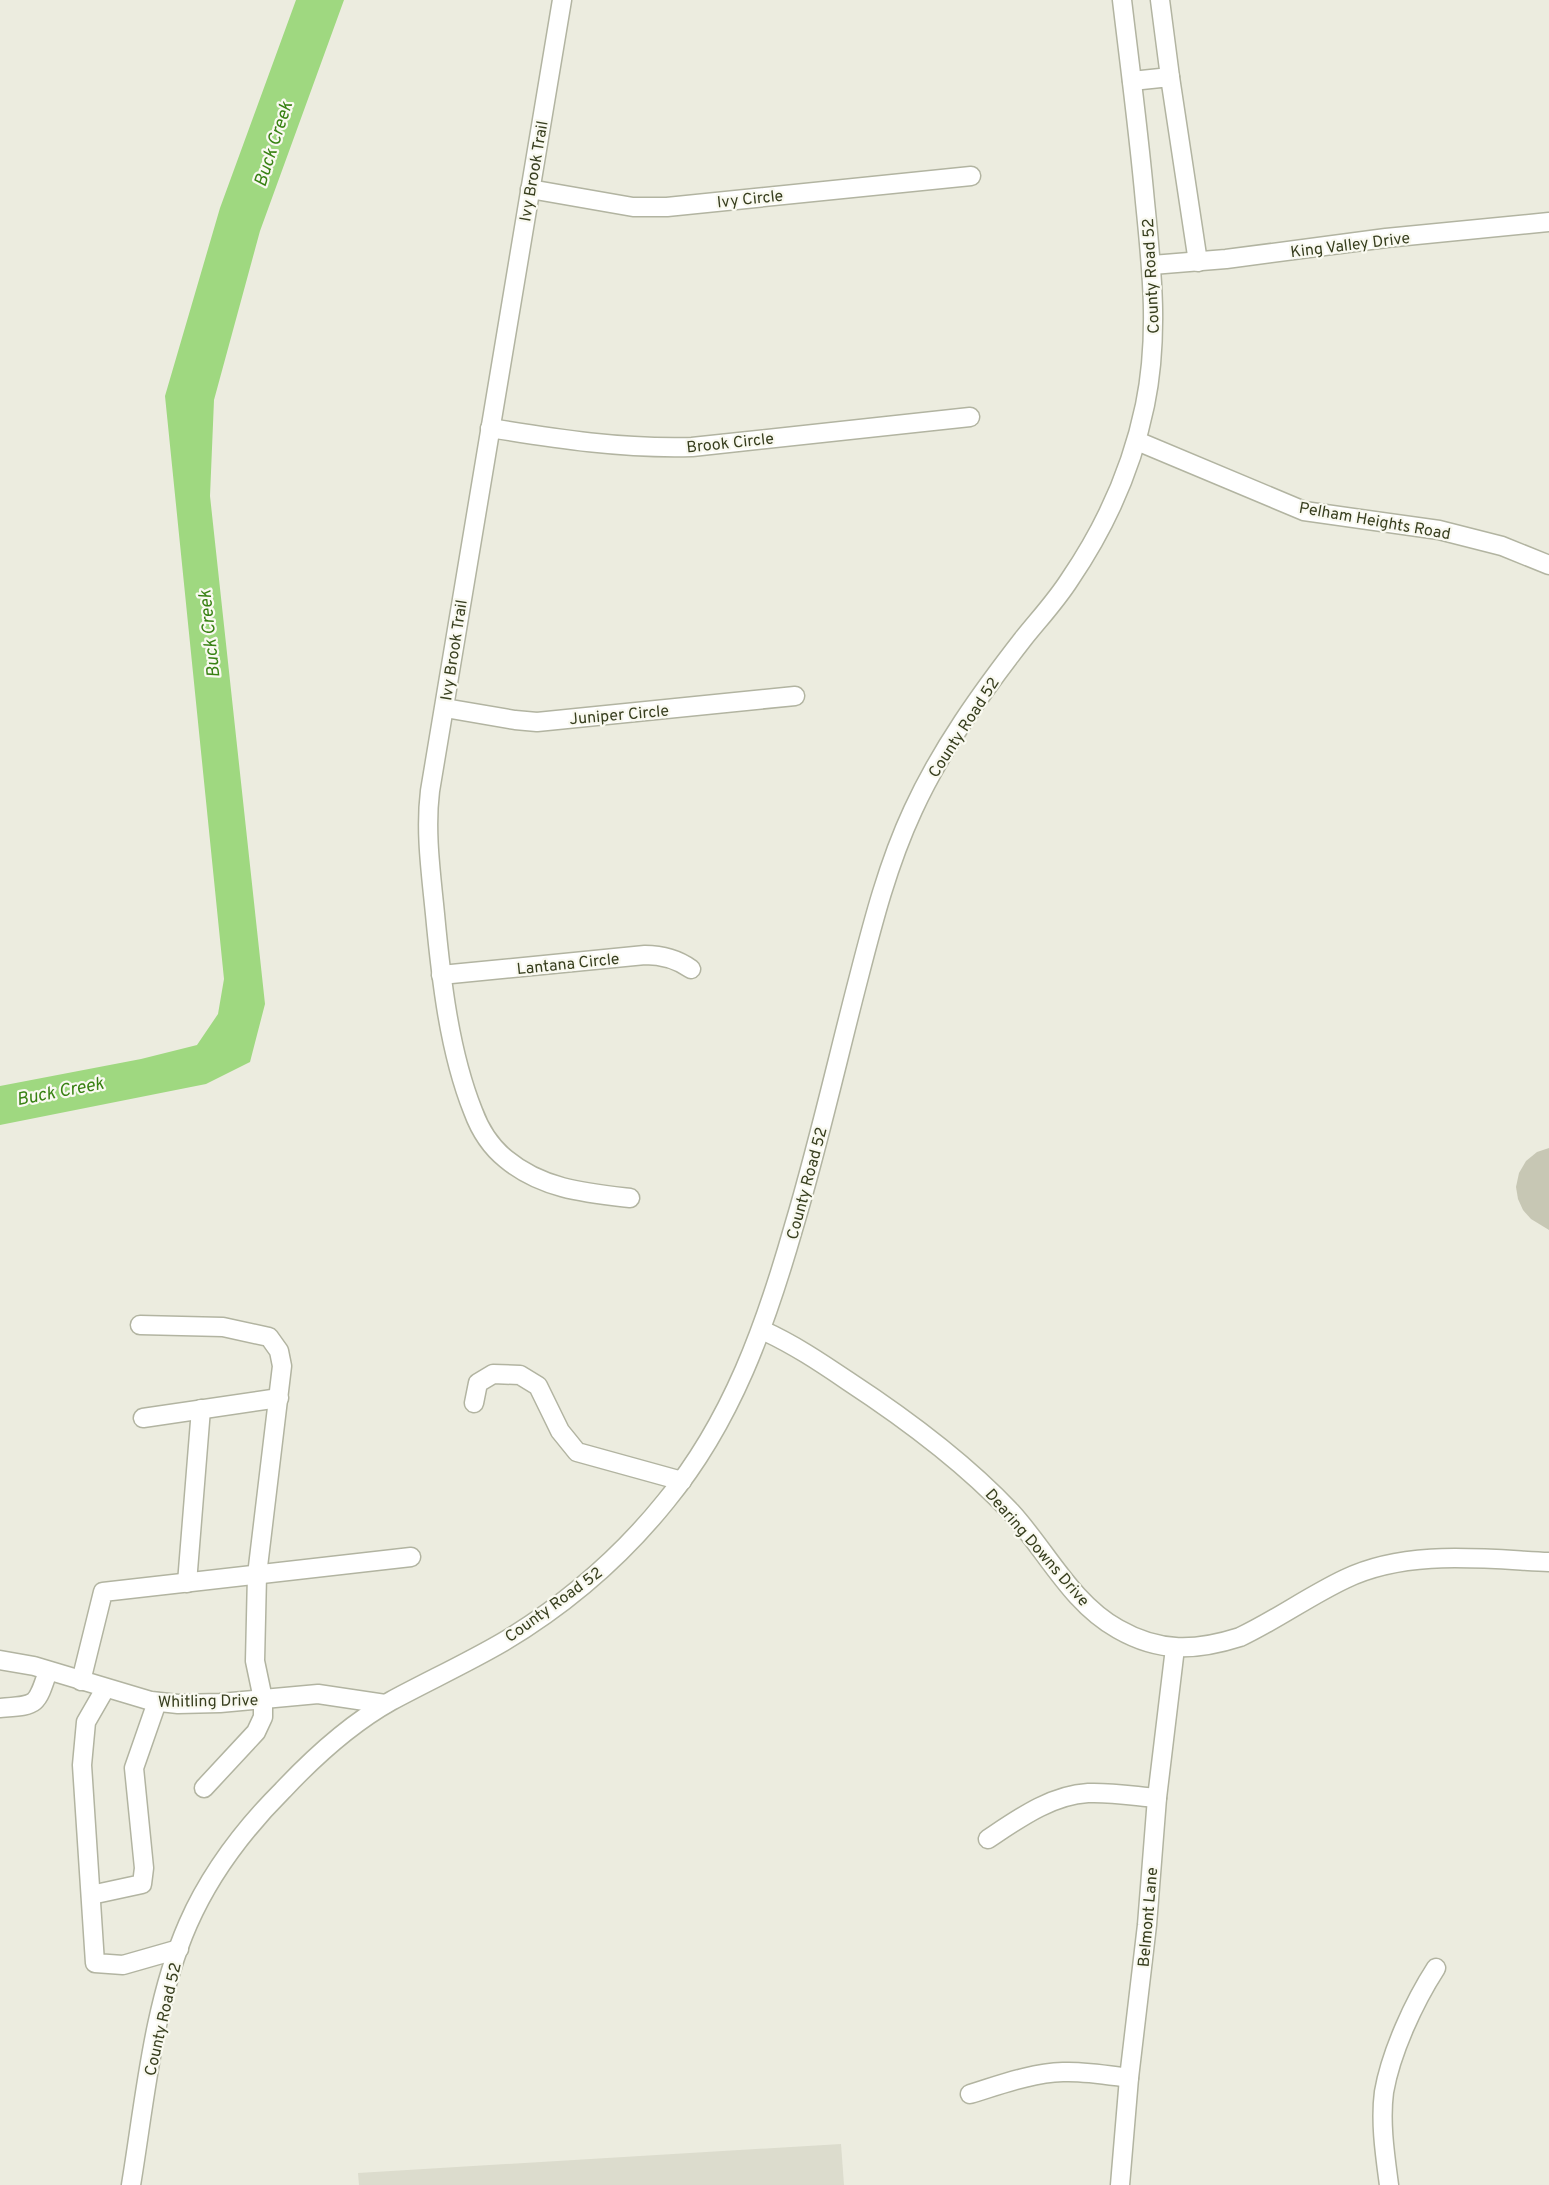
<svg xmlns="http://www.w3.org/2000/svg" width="1549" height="2185" font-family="Overpass,sans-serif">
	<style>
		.built { fill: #dcdccd }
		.water { fill: #9fd880 }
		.building { fill: #c7c7b4 }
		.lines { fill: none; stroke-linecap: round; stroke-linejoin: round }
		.minor-casing { stroke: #b2b4a1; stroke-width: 21 }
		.minor { stroke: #fff; stroke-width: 18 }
		.labels { text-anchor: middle; stroke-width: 4.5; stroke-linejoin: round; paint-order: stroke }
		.street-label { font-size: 16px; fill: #373e1e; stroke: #f9f9f0 }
		.water-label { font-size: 18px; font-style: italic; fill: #378112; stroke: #f9f9f0 }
	</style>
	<rect width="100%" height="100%" fill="#ececdf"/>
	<!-- built -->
	<path class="built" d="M841,2144l3,41h-485l-1,-12z"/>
	<!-- water -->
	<path class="water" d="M296,0h48l-84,231 -46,169 -4,96 55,508 -15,58 -44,22 -206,41v-39l141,-27 56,-14 21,-31 6,-35 -59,-583 55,-188z"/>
	<!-- building -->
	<path class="building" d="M1549,1148v82l-18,-11 -8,-9 -5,-11 -2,-12 3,-14 7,-12 11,-9z"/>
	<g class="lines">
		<defs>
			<g id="minor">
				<path d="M562,0l-132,791c-5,41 1,82 5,123 6,64 14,137 38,197 7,19 18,36 33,48 36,30 80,34 124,39"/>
				<path d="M1160,0l10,77"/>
				<path d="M1132,81l38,-4 28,185"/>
				<path d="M530,189l103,18h34l304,-31"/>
				<path d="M1152,265l74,-6 160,-21 163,-16"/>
				<path d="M490,428c67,11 133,21 202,19l278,-30"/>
				<path d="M1137,441l167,70 135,19 63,16 47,19"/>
				<path d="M445,708l70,12 22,2 258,-26"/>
				<path d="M441,975l204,-20c18,0 32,4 46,14"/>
				<path d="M140,1325l83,2 46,10 10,14 3,15 -25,209 -2,86 8,38v18l-7,15 -52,56"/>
				<path d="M762,1330c31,14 58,32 86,51 58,38 115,80 163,131 35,38 60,91 107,117 42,24 78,22 122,8 36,-17 69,-41 105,-58 62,-30 138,-20 204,-17"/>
				<path d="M474,1403l4,-20 15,-9 27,1 18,11 22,45 17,21 105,29"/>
				<path d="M143,1418l136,-20"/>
				<path d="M187,1583l14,-174"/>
				<path d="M0,1660l34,6 117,35 27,3 42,-1 98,-9 67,10"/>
				<path d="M81,1681l22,-89 308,-35"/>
				<path d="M105,1689l-19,33 -4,43 13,198 28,2 56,-16"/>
				<path d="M0,1708c37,-3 36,-1 48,-37"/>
				<path d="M988,1839c30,-20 63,-44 100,-46 23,-1 46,3 69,5"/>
				<path d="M91,1895l51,-11 2,-16 -10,-100 23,-66"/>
				<path d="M970,2094c30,-9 61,-21 93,-22 22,-1 44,3 66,6"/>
				<path d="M131,2185c14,-85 22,-181 57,-261 22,-50 56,-95 95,-134 32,-34 67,-66 108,-89 37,-20 76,-38 112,-59 62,-37 118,-85 163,-141 66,-80 100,-177 128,-275 23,-77 41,-156 61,-234 16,-62 31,-124 58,-182 28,-61 68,-117 110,-171 16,-20 33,-38 47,-60 36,-53 62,-111 75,-174 14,-68 7,-135 0,-203 -6,-67 -15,-135 -23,-202"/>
				<path d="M1120,2185l9,-107 18,-153 10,-127 18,-150"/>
				<path d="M1389,2185c-4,-30 -9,-63 -5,-93 7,-40 30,-90 52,-124"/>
			</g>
		</defs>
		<!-- minor casing -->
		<use href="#minor" class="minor-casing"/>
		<!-- minor -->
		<use href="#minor" class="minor"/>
	</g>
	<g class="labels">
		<!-- street labels -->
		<g class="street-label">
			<text transform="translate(533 171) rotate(-80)" y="6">Ivy Brook Trail</text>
			<text transform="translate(750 198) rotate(-6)" y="6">Ivy Circle</text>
			<text transform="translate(1350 244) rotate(-7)" y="6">King Valley Drive</text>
			<text transform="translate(1150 276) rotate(-93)" y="6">County Road 52</text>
			<text transform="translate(730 442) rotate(-6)" y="6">Brook Circle</text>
			<text transform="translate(1375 520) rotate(10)" y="6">Pelham Heights Road</text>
			<text transform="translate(453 650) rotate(-81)" y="6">Ivy Brook Trail</text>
			<text transform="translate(619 714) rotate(-5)" y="6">Juniper Circle</text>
			<text transform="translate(963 727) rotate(-57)" y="6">County Road 52</text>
			<text transform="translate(568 963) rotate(-6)" y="6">Lantana Circle</text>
			<text transform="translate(806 1183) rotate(-75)" y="6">County Road 52</text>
			<text transform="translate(1038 1547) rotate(49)" y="6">Dearing Downs Drive</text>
			<text transform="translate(553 1604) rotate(-36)" y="6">County Road 52</text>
			<text transform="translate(208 1700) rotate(-1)" y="6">Whitling Drive</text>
			<text transform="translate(1147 1917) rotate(-85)" y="6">Belmont Lane</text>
			<text transform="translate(162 2019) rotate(-77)" y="6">County Road 52</text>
		</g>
		<!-- water labels -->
		<g class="water-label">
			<text transform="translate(273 144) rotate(-72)" y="6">Buck Creek</text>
			<text transform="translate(209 634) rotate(-96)" y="6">Buck Creek</text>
			<text transform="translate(60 1091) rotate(-11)" y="6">Buck Creek</text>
		</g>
	</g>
</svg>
